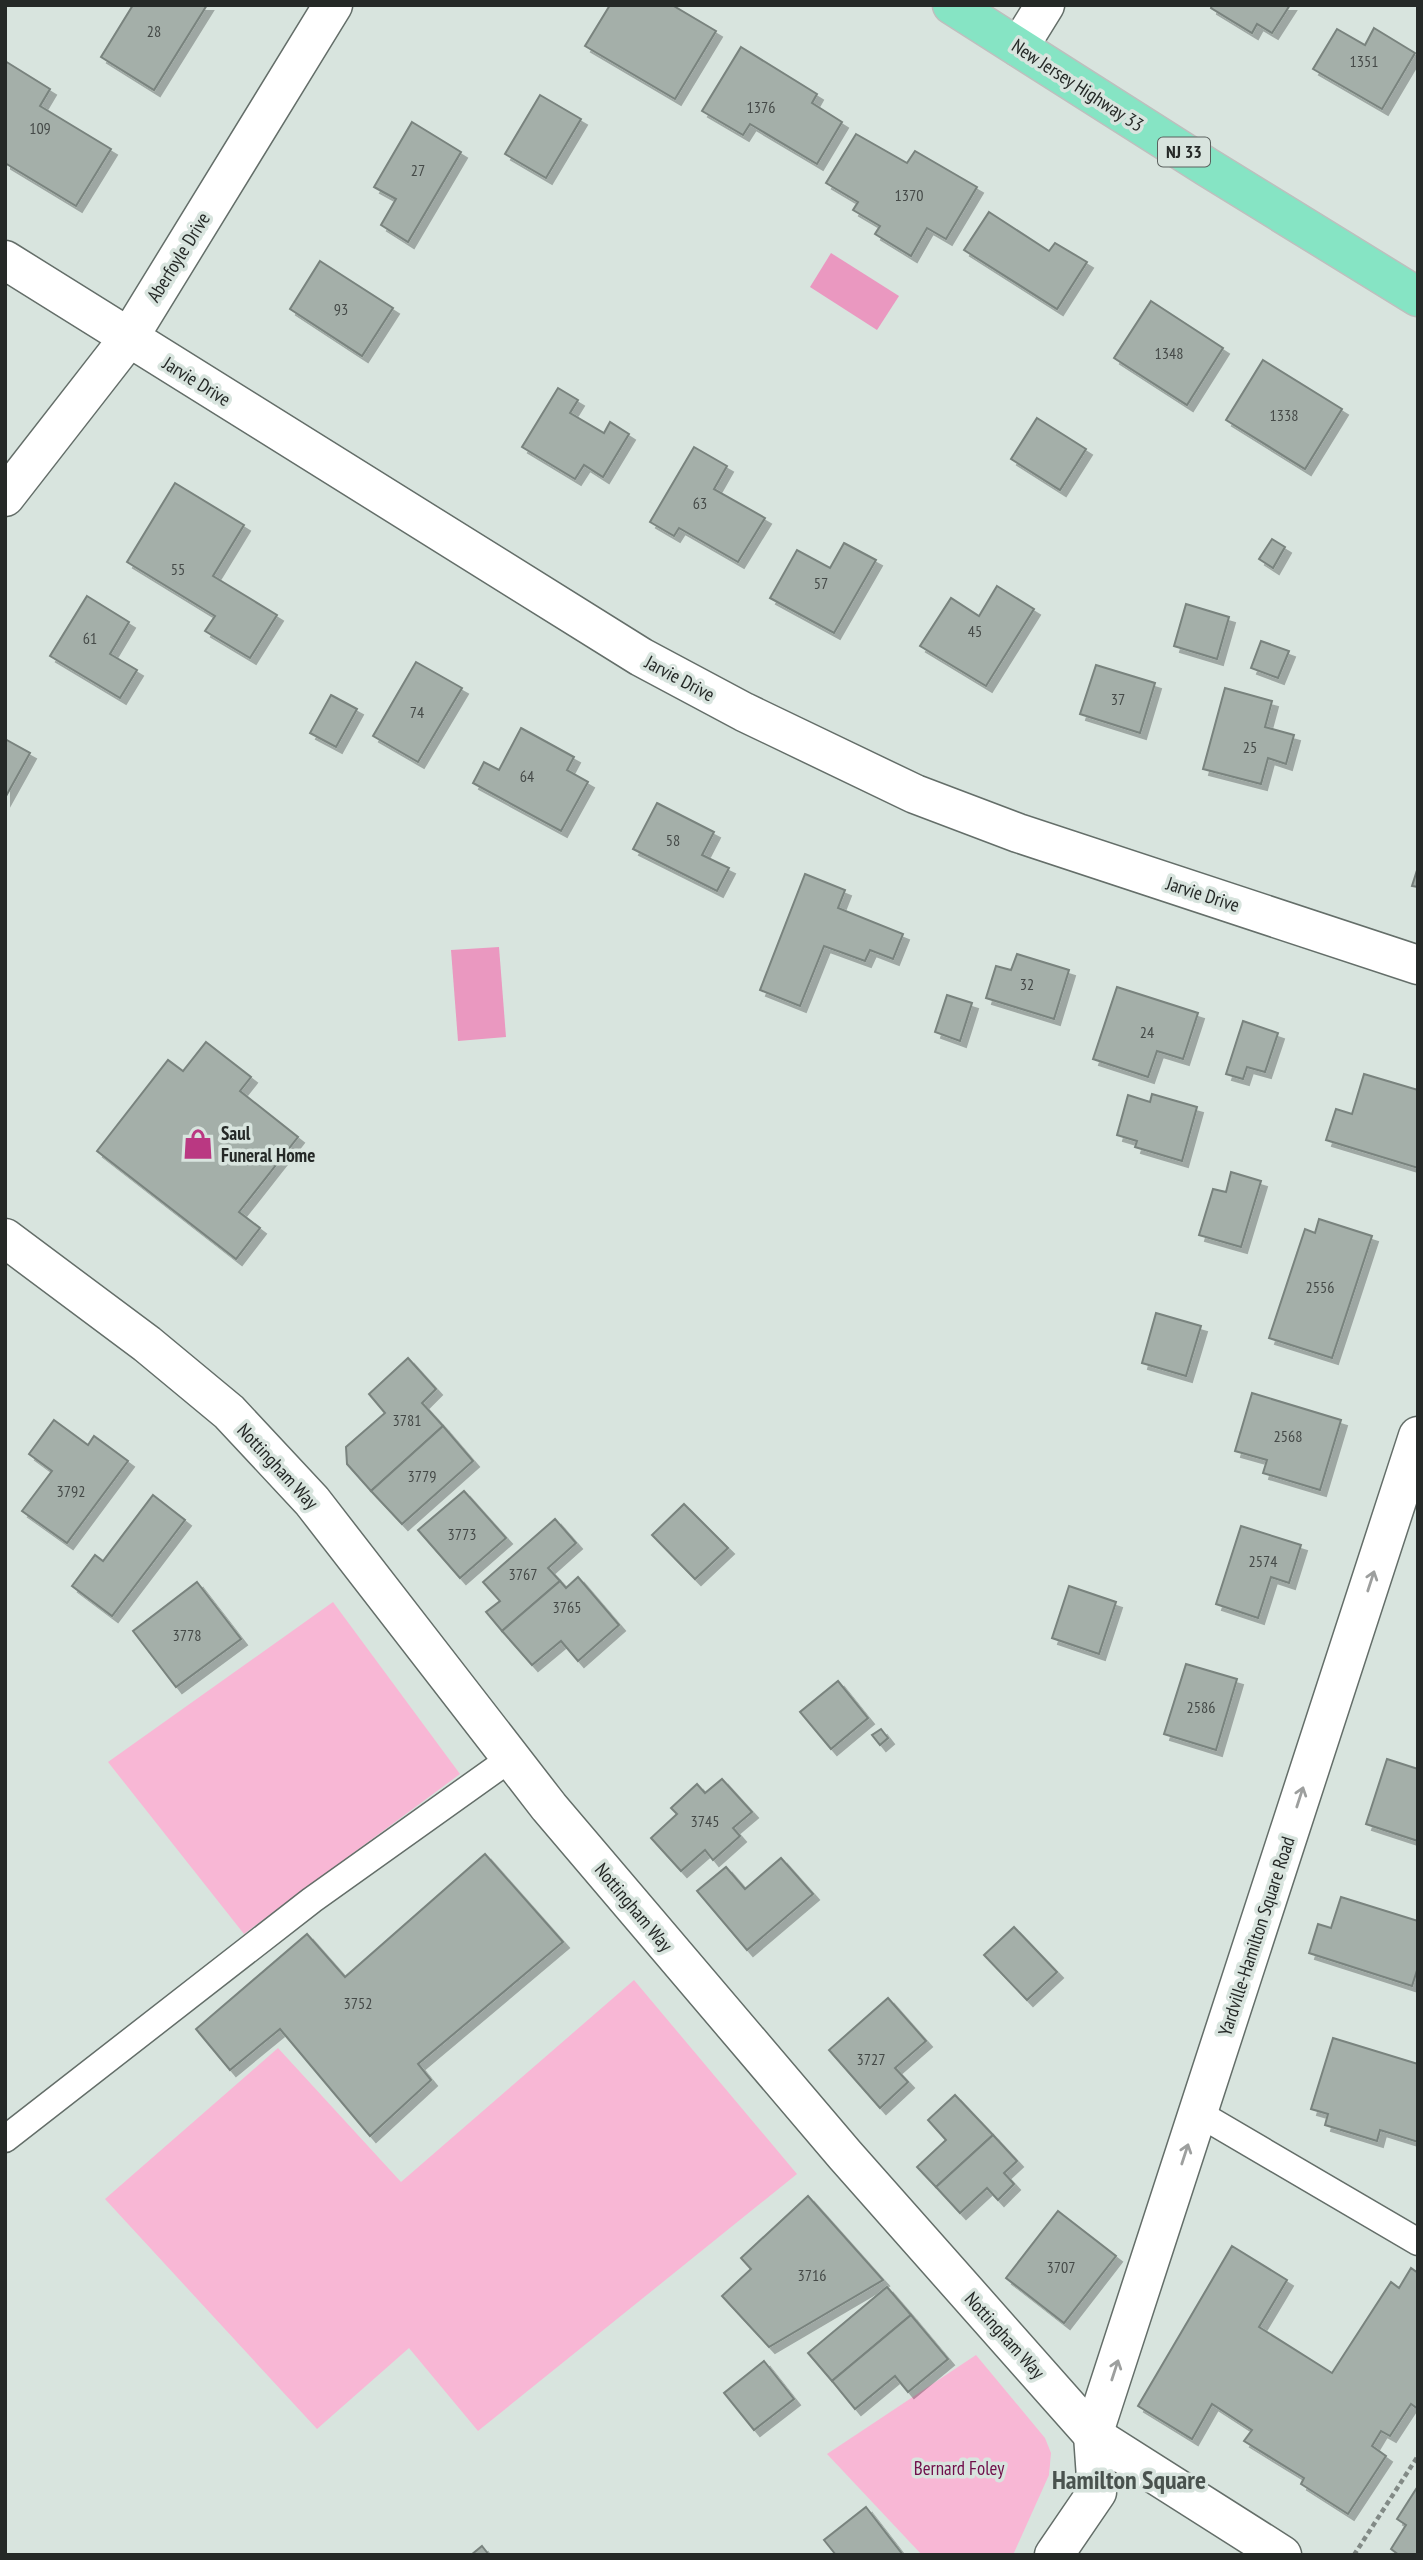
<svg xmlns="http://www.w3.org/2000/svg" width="1423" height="2560" font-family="'PT Sans Narrow',sans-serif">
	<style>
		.green { fill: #f8b7d5 }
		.water { fill: #ea98c0 }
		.building { fill: #a4afa9; stroke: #79837e; stroke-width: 2; filter: url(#shadow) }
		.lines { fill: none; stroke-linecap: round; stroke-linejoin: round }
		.lane-casing { stroke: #646e69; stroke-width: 29 }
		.street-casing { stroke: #646e69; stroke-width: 41 }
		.secondary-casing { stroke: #646e69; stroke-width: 41 }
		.primary-casing { stroke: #bebfbe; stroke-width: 41 }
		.path { stroke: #828a86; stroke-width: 4.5; stroke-dasharray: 5 3.5; stroke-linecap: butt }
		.lane { stroke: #fff; stroke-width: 26 }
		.street { stroke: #fff; stroke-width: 38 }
		.secondary { stroke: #fff; stroke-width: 38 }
		.primary { stroke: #86e4c4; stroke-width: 38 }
		.oneway { stroke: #9d9f9e }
		.labels { text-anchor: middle; stroke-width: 7; stroke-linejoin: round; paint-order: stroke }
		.number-label { font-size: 16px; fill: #454a48 }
		.shield { fill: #d8e4de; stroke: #5b615e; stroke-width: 2 }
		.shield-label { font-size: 18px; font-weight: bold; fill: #252927 }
		.street-label { font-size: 19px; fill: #252927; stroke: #d8e4de }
		.poi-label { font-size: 19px; font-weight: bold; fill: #252927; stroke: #d8e4de; text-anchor: start }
		.park-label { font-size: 19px; fill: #700f4a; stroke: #d8e4de }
		.district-label { font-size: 26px; font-weight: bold; fill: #49524e; stroke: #d8e4de }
	</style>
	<defs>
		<filter id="shadow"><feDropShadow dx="6" dy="6" stdDeviation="0" flood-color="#0004"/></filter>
	</defs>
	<rect width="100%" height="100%" fill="#d8e4de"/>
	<!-- green -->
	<g class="green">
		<path d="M333,1602l127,172 -216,160 -136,-172z"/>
		<path d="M634,1980l163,194 -319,257 -69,-83 -92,81 -212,-230 173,-151 123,134z"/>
		<path d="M976,2355l69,83 6,15 -2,22 -36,80h-91l-95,-101z"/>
	</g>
	<!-- water -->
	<g class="water">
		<path d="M831,253l68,43 -22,34 -67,-43z"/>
		<path d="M499,947l7,90 -48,4 -7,-91z"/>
	</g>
	<!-- building -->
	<g class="building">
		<path d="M133,5h74l-53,85 -53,-33z"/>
		<path d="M610,5h62l44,26 -41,68 -90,-53z"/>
		<path d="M1212,5h78l-18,28 -15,-9 -5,9 -41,-25z"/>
		<path d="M1374,28l41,25 -33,56 -69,-40 24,-40 28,16z"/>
		<path d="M741,47l76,47 -5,9 30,19 -25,42 -67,-40 -7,11 -41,-24z"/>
		<path d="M5,61l45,28 -10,17 71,43 -35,57 -71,-43z"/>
		<path d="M540,95l41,24 -35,59 -41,-24z"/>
		<path d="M412,122l49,30 -53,90 -27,-17 15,-26 -22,-12z"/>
		<path d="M856,134l51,29 8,-12 62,36 -31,52 -19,-11 -16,28 -36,-22 5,-8 -27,-16 5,-8 -32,-19z"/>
		<path d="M989,212l60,39 6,-8 32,19 -30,47 -93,-59z"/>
		<path d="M320,261l73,47 -31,48 -72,-47z"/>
		<path d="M1151,301l72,47 -36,57 -73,-47z"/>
		<path d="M1263,360l79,49 -37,60 -79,-49z"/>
		<path d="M558,388l20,12 -8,13 34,20 6,-11 19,12 -26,43 -19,-12 -9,14 -53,-32z"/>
		<path d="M1037,418l49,31 -26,41 -49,-31z"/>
		<path d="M694,447l33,19 -13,23 51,29 -27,44 -59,-34 -5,8 -24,-14z"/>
		<path d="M175,483l69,42 -31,51 64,39 -27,43 -45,-27 10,-15 -88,-54z"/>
		<path d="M1272,539l13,8 -12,21 -14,-9z"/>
		<path d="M844,543l32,17 -42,73 -64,-35 27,-48 33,18z"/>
		<path d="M997,586l37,23 -48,77 -66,-40 31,-48 28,18z"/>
		<path d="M87,596l42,26 -19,32 27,16 -17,28 -70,-42z"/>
		<path d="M1186,604l43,13 -12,42 -43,-13z"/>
		<path d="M1261,641l28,10 -11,27 -27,-10z"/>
		<path d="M416,662l46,26 -44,74 -45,-26z"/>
		<path d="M1096,665l59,18 -15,50 -60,-19z"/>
		<path d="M1225,688l47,13 -7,26 29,8 -8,29 -18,-6 -7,26 -58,-15z"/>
		<path d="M331,695l26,14 -21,38 -26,-14z"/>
		<path d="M521,728l53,29 -7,13 21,12 -27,49 -88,-48 11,-21 15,8z"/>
		<path d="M5,739l25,14 -25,45z"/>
		<path d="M657,803l57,29 -12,23 27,13 -12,23 -84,-42z"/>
		<path d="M1418,867v20l-6,-1z"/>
		<path d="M805,874l40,16 -7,18 65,26 -10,25 -23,-9 -5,11 -41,-15 -24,60 -40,-16z"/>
		<path d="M1017,954l52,16 -15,49 -68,-21 10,-32 15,4z"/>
		<path d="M1117,987l81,26 -15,46 -26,-8 -9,26 -55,-18z"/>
		<path d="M947,995l25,8 -12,38 -25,-9z"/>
		<path d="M1243,1021l35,12 -13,39 -18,-5 -4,12 -17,-5z"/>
		<path d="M206,1042l45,35 -11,14 58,46 -59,75 21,16 -24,31 -139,-108 71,-91 15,11z"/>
		<path d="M1364,1074l54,16v78l-92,-28 10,-31 16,5z"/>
		<path d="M1152,1094l45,13 -15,54 -47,-14 2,-6 -20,-6 11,-40 22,7z"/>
		<path d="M1231,1172l30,9 -20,66 -42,-12 14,-46 13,3z"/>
		<path d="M1319,1219l53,17 -40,122 -63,-20 36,-109 10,4z"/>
		<path d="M1156,1313l45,13 -15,50 -44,-13z"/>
		<path d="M408,1358l28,31 -14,14 21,23 -72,65 -24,-27 -1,-17 39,-34 -16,-19z"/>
		<path d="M1252,1393l89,27 -21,70 -57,-17 4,-13 -32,-9z"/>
		<path d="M54,1420l34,25 6,-9 34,25 -61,82 -45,-32 30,-40 -23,-17z"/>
		<path d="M443,1426l30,35 -71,63 -31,-33z"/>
		<path d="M464,1491l42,47 -46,40 -42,-48z"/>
		<path d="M153,1495l32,25 -73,96 -40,-30 23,-31 8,6z"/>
		<path d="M684,1504l44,44 -33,31 -43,-44z"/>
		<path d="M555,1519l21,24 -28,25 12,13 -58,50 -16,-19 14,-11 -17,-19z"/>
		<path d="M1241,1526l60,19 -12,38 -18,-6 -13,41 -42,-14z"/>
		<path d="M578,1577l41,48 -41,36 -17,-20 -29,24 -30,-34 58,-50 6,7z"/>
		<path d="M197,1582l44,57 -65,48 -43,-56z"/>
		<path d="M1069,1586l47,16 -17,52 -47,-16z"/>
		<path d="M1186,1664l51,15 -21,71 -52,-16z"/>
		<path d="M838,1681l30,37 -37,31 -31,-37z"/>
		<path d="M881,1729l7,9 -8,7 -8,-10z"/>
		<path d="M1387,1759l31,10v72l-52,-17z"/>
		<path d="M722,1779l30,33 -19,16 7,8 -27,24 -8,-10 -24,21 -30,-33 26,-24 -6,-6 26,-24 8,9z"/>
		<path d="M485,1854l78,88 -145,122 13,16 -61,56 -90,-107 -50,41 -34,-41 111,-95 38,43z"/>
		<path d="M781,1858l32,36 -66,56 -50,-59 29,-24 19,22z"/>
		<path d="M1341,1897l77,24v46l-6,19 -103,-33 9,-29 13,4z"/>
		<path d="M1014,1927l43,45 -30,28 -43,-45z"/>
		<path d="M888,1998l38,43 -31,27 13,14 -28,26 -51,-58z"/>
		<path d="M1333,2038l85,26v78l-38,-12 -3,11 -52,-16 3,-11 -17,-5z"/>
		<path d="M955,2095l38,40 -57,52 -19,-20 29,-27 -18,-20z"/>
		<path d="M993,2135l24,26 -13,12 10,11 -16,16 -11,-12 -27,25 -24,-26z"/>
		<path d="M808,2196l75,84 -114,67 -47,-51 29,-27 -10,-11z"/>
		<path d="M1058,2211l58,45 -52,67 -58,-45z"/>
		<path d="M1232,2246l55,34 -28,47 73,46 59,-91 8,6 12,-20 7,5v136l-7,-5 -21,32 -9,-5 -9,15 14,10 -38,58 -47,-30 3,-6 -60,-37 8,-11 -40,-26 -20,35 -54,-33z"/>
		<path d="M887,2287l24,28 -79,66 -24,-28z"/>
		<path d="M911,2315l37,44 -40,33 -13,-16 -40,33 -23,-28z"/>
		<path d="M764,2361l30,38 -40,31 -30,-37z"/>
		<path d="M1418,2486v69h-19l-8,-6 15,-24 -9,-6z"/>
		<path d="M866,2507l37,48h-67l-12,-15z"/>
		<path d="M482,2546l7,9h-18z"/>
	</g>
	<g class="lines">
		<defs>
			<g id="lane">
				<path d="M1198,2113l220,129"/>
				<path d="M5,2139l307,-239 199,-142"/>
			</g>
			<g id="street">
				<path d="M1019,47l26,-42"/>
				<path d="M5,260l636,397 103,55 171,82 103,39 400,132"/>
				<path d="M5,497l123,-158 205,-334"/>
			</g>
			<g id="secondary">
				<path d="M5,1238l142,106 82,68 83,89 237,306 296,348 248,280 189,120"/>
				<path d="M1054,2555l43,-63 -4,-57 325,-999"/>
			</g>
			<path id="primary" d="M952,5l255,162 211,130"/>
		</defs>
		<!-- lane casing -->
		<use href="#lane" class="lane-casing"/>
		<!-- street casing -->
		<use href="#street" class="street-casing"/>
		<!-- secondary casing -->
		<use href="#secondary" class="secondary-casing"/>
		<!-- primary casing -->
		<use href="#primary" class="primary-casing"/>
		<!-- path -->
		<path class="path" d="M1354,2555l64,-99"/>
		<!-- lane -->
		<use href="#lane" class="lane"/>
		<!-- street -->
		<use href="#street" class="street"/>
		<!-- secondary -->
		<use href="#secondary" class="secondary"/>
		<!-- primary -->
		<use href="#primary" class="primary"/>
	</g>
	<!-- one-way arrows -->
	<defs><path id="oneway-shaft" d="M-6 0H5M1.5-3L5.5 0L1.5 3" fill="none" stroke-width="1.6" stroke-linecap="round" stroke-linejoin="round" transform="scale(1.75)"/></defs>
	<g class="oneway">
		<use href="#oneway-shaft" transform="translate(1371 1581) rotate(-72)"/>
		<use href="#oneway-shaft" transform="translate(1300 1797) rotate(-72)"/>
		<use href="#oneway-shaft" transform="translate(1185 2154) rotate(-72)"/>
		<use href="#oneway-shaft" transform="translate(1115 2370) rotate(-72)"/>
	</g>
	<!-- icons -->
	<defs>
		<symbol id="shop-bare" viewBox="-9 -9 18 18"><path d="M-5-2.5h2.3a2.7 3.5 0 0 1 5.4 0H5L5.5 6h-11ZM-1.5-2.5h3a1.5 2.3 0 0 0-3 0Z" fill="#ba3882" stroke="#d8e4de" stroke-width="2.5" paint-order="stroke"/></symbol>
	</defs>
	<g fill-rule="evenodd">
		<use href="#shop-bare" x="176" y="1122" width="44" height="44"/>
	</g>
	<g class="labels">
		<!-- number labels -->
		<g class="number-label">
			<text x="154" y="37">28</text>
			<text x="1364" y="67">1351</text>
			<text x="761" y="113">1376</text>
			<text x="40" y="134">109</text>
			<text x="418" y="176">27</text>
			<text x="909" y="201">1370</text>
			<text x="341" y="315">93</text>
			<text x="1169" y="359">1348</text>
			<text x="1284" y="421">1338</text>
			<text x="700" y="509">63</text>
			<text x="178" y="575">55</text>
			<text x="821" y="589">57</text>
			<text x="975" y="637">45</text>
			<text x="90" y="644">61</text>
			<text x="1118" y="705">37</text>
			<text x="417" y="718">74</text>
			<text x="1250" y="753">25</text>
			<text x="527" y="782">64</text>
			<text x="673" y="846">58</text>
			<text x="1027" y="990">32</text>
			<text x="1147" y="1038">24</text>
			<text x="1320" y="1293">2556</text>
			<text x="407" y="1426">3781</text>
			<text x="1288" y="1442">2568</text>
			<text x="422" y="1482">3779</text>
			<text x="71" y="1497">3792</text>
			<text x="462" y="1540">3773</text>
			<text x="1263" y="1567">2574</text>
			<text x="523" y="1580">3767</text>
			<text x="567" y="1613">3765</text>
			<text x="187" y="1641">3778</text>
			<text x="1201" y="1713">2586</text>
			<text x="705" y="1827">3745</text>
			<text x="358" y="2009">3752</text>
			<text x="871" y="2065">3727</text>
			<text x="1061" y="2273">3707</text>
			<text x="812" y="2281">3716</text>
		</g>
		<!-- shield labels -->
		<rect class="shield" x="1158" y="137.5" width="52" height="29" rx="5"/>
		<g class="shield-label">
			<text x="1184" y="158">NJ 33</text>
		</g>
		<!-- street labels -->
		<g class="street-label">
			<text transform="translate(1078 85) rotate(33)" y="7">New Jersey Highway 33</text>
			<text transform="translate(178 257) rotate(-58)" y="7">Aberfoyle Drive</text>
			<text transform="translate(197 381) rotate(32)" y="7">Jarvie Drive</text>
			<text transform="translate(680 678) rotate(28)" y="7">Jarvie Drive</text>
			<text transform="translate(1203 894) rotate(18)" y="7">Jarvie Drive</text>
			<text transform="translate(278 1466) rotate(47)" y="7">Nottingham Way</text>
			<text transform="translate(634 1907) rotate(50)" y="7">Nottingham Way</text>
			<text transform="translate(1256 1936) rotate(-72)" y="7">Yardville-Hamilton Square Road</text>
			<text transform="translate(1005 2335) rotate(48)" y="7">Nottingham Way</text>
		</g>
		<!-- poi labels -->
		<g class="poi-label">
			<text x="221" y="1140">Saul<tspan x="221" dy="22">Funeral Home</tspan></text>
		</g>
		<!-- park labels -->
		<g class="park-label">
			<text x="959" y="2475">Bernard Foley</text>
		</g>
		<!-- district labels -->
		<g class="district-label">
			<text x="1129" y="2489">Hamilton Square</text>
		</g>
	</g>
	<!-- border -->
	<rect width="1423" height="2560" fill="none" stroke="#252927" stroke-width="14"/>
</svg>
